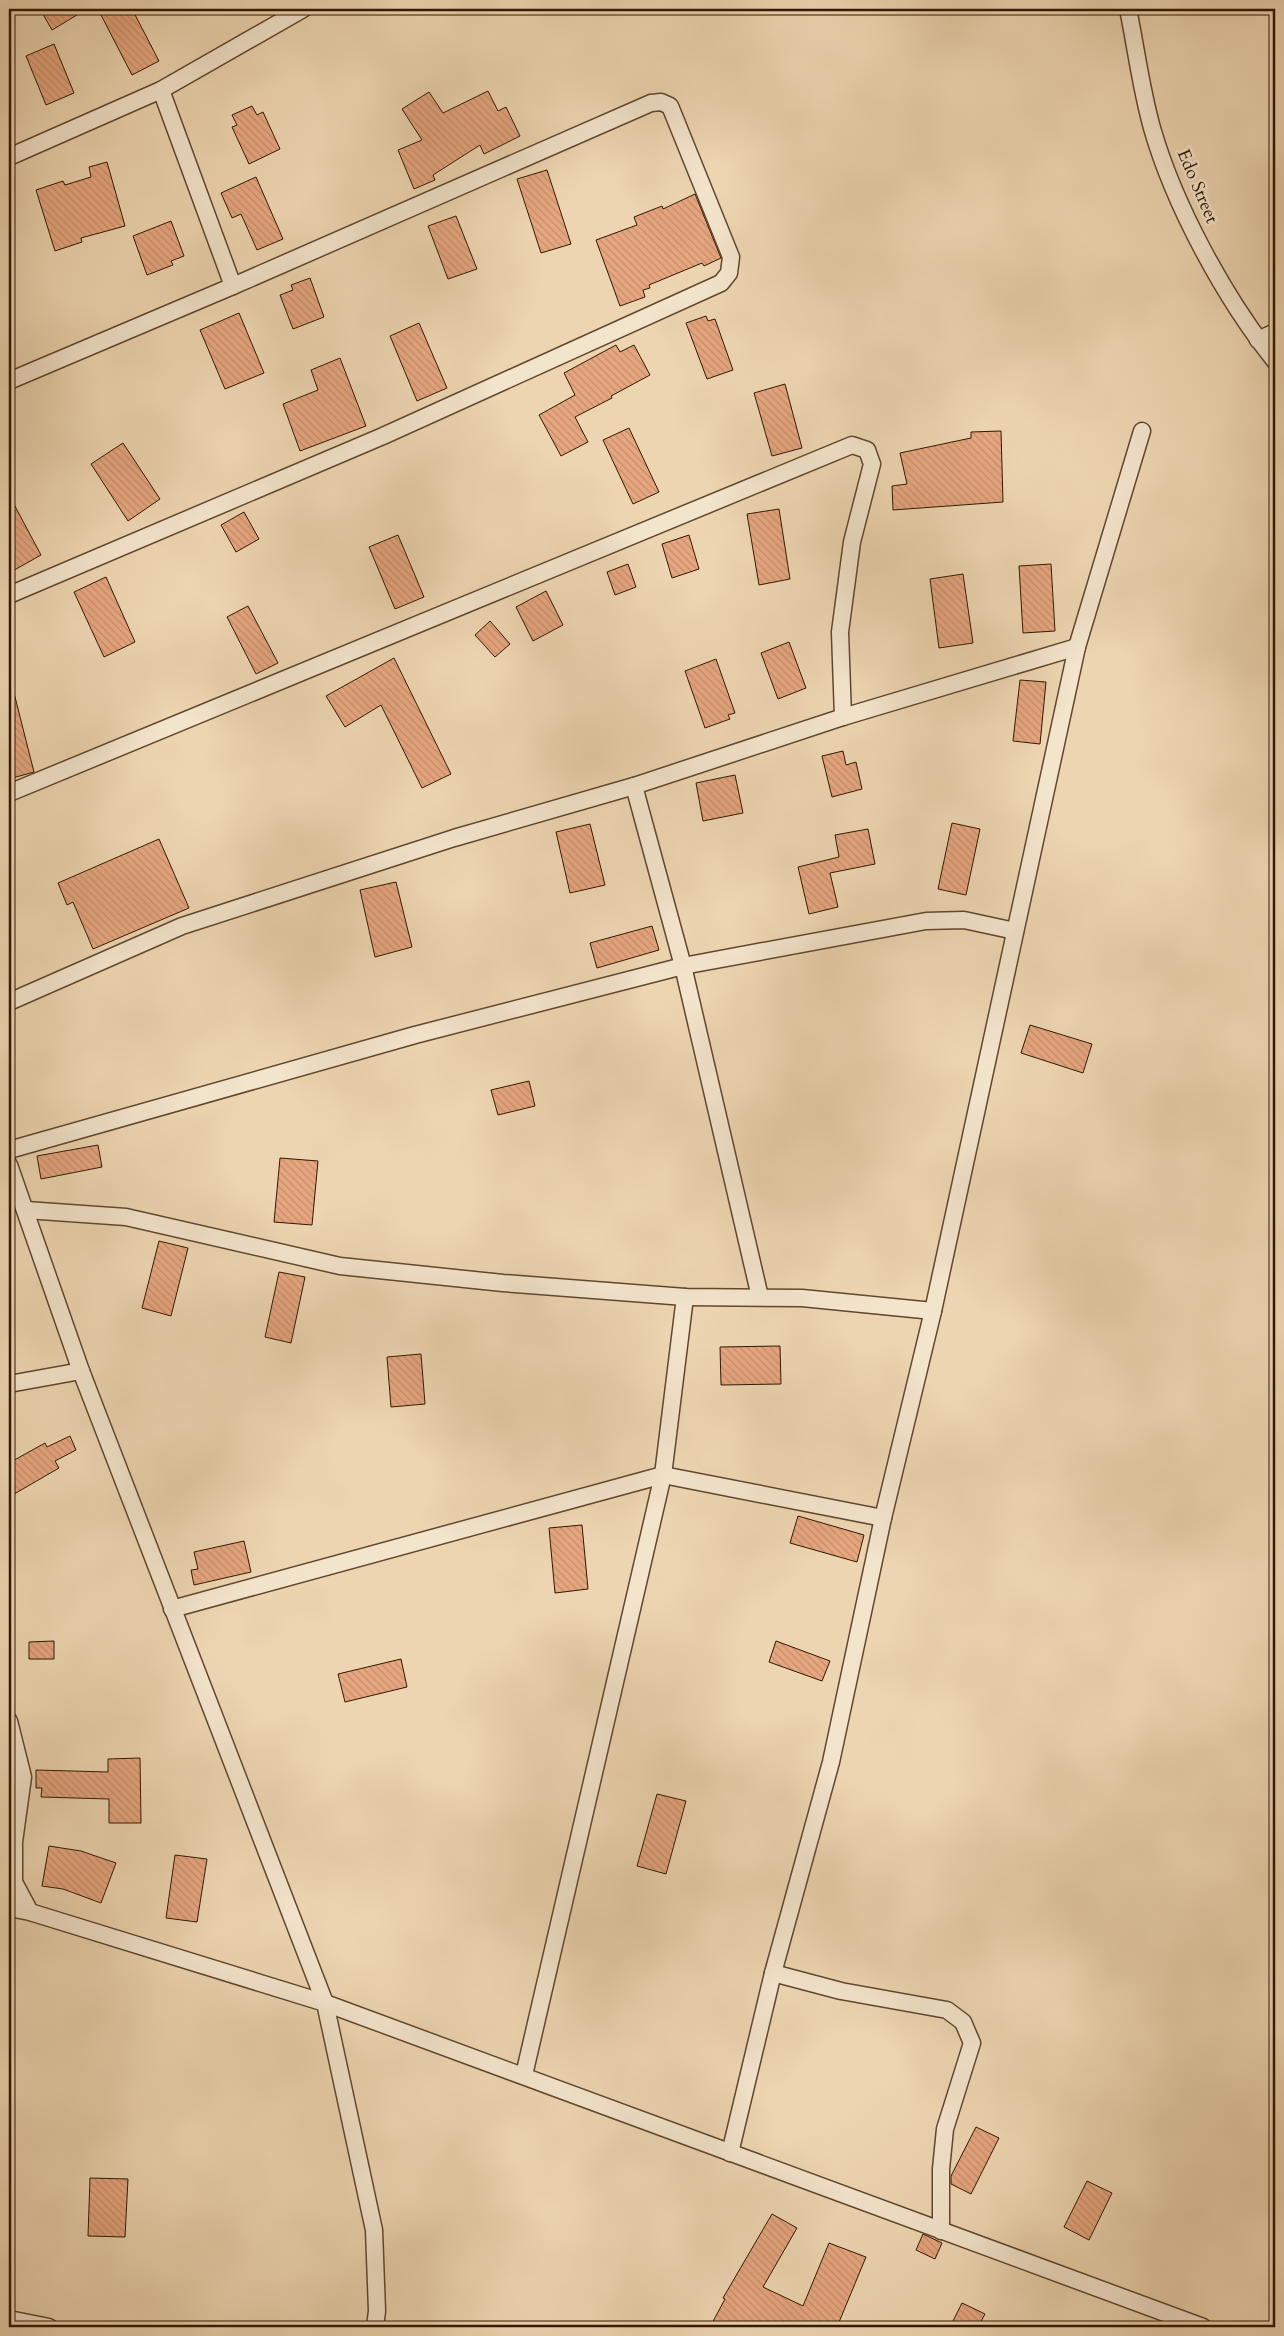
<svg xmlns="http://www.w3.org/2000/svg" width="1284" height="2336" font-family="Cardo,serif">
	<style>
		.building { fill: url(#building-back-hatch); stroke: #311801 }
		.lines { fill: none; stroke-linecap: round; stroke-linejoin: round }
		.minor-casing { stroke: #60472d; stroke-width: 19 }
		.minor { stroke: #f3e4cc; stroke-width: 16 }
		.labels { text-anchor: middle; stroke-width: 5; stroke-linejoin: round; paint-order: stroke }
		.street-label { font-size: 18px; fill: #311801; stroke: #f3e4cc }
	</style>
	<defs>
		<pattern id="building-back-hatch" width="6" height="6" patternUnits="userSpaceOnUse" patternTransform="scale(1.25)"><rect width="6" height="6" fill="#e6a67f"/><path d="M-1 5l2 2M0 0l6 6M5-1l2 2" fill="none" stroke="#c68e6c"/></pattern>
	</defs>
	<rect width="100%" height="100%" fill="#edd5b1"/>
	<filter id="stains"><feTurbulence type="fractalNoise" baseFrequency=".004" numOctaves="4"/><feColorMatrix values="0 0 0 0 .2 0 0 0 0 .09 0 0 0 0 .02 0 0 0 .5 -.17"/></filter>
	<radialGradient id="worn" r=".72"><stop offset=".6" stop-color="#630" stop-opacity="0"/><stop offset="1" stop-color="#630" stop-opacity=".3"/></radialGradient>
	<!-- building -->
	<g class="building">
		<path d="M40,9h47l-35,21z"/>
		<path d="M114,9h18l27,52 -27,14 -31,-60z"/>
		<path d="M54,44l20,49 -28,12 -20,-49z"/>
		<path d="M488,91l10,20 8,-4 14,29 -36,18 -4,-9 -47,30 2,5 -21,9 -16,-39 24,-10 -20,-31 27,-17 14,21z"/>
		<path d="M252,106l5,9 6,-3 17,37 -31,15 -17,-37 5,-2 -5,-10z"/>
		<path d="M107,162l18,64 -44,12 1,4 -27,9 -19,-61 27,-9 2,4 26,-8 -2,-10z"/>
		<path d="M547,170l24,74 -30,9 -24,-74z"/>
		<path d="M256,177l27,62 -26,11 -16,-36 -9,4 -11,-25z"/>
		<path d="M695,194l26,64 -17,8 -2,-3 -53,22 1,3 -7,2 2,7 -25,9 -24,-66 41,-15 -3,-8 28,-11 1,3z"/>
		<path d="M456,216l21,53 -29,10 -20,-53z"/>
		<path d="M171,221l13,35 -13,5 2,4 -26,10 -14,-39z"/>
		<path d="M310,278l14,39 -31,12 -13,-34 13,-5 -2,-5z"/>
		<path d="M239,313l25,60 -39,16 -25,-59z"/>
		<path d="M706,316l2,5 7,-2 18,51 -26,9 -21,-56z"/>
		<path d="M419,323l28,65 -30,13 -27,-65z"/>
		<path d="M616,345l4,7 14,-7 16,30 -39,21 1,2 -37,19 13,25 -27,14 -22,-41 36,-20 -11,-22z"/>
		<path d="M340,358l26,68 -66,25 -17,-47 35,-14 -7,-20z"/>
		<path d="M785,384l17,64 -30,8 -18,-63z"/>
		<path d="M629,428l30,64 -26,12 -30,-64z"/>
		<path d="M1001,431l2,71 -110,8 -1,-24 15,-2 -7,-31 71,-15v-6z"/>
		<path d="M123,443l37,56 -32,22 -37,-57z"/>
		<path d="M9,495l32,60 -32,18z"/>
		<path d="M779,509l11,70 -31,6 -12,-71z"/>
		<path d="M244,512l15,27 -23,13 -15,-27z"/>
		<path d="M398,535l26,62 -29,12 -26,-62z"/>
		<path d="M689,535l10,34 -27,9 -10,-34z"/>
		<path d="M628,564l8,23 -21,8 -8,-23z"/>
		<path d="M1051,564l4,67 -32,2 -4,-67z"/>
		<path d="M963,574l10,69 -34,5 -9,-69z"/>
		<path d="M106,577l29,65 -31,15 -30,-65z"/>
		<path d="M546,591l17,34 -30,16 -17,-34z"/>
		<path d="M248,606l30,57 -22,11 -29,-57z"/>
		<path d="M490,621l20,23 -15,13 -20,-22z"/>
		<path d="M789,642l17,46 -28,11 -17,-46z"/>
		<path d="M394,658l57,116 -29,14 -41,-83 -36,22 -19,-31z"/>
		<path d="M716,659l19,54 -7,2 2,4 -25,9 -20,-57z"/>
		<path d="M1020,680l26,2 -6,62 -27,-3z"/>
		<path d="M9,693h5l20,79 -25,7z"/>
		<path d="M843,751l3,14 10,-3 6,27 -30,8 -10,-41z"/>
		<path d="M735,775l8,38 -40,8 -7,-38z"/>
		<path d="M952,823l28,6 -14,66 -28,-6z"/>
		<path d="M590,824l15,61 -35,8 -14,-61z"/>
		<path d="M868,829l7,35 -45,9 8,34 -29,7 -11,-47 41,-10 -4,-22z"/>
		<path d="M159,839l30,69 -96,41 -20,-47 -6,3 -9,-22z"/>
		<path d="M396,882l16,65 -37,10 -15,-67z"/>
		<path d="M652,926l7,24 -62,18 -7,-25z"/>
		<path d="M1030,1025l62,19 -9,29 -62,-20z"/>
		<path d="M529,1081l6,25 -37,9 -7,-25z"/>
		<path d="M98,1145l4,22 -61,12 -4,-23z"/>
		<path d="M280,1158l38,3 -6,64 -38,-3z"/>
		<path d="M159,1241l29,7 -17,68 -29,-8z"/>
		<path d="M279,1272l26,5 -14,66 -26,-6z"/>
		<path d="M780,1346l1,38 -60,1 -1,-38z"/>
		<path d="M421,1354l4,50 -34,3 -4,-50z"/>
		<path d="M70,1436l6,14 -21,11 4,7 -50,29v-34l36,-20 2,4z"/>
		<path d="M798,1516l66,19 -7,27 -67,-19z"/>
		<path d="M582,1525l6,64 -33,4 -6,-65z"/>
		<path d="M244,1541l7,31 -57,13 -3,-15 7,-1 -4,-17z"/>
		<path d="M54,1641v18h-25v-17z"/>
		<path d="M776,1641l54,20 -8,20 -53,-19z"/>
		<path d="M401,1659l6,28 -62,15 -7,-28z"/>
		<path d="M140,1758l1,65h-32v-24l-68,-2 1,-9h-6v-18l72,2v-13z"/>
		<path d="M657,1794l29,7 -20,73 -29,-8z"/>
		<path d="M49,1846l32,5 35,12 -15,40 -38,-14 -21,-3z"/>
		<path d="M175,1855l32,4 -10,63 -31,-4z"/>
		<path d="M976,2127l23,11 -28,56 -20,-10v-8z"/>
		<path d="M90,2178l38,1 -3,58 -37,-1z"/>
		<path d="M1087,2181l25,12 -23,47 -25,-13z"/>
		<path d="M772,2214l25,14 -34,59 40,19 26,-63 37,14 -29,70h-127l15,-28 -2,-1z"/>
		<path d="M923,2234l19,9 -7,16 -19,-9z"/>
		<path d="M962,2303l23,11 -7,13h-28z"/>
	</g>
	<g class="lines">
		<defs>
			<g id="minor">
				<path d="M1128,9c8,39 13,80 24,119 22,77 73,171 123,233"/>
				<path d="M161,90l72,196"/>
				<path d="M9,157l152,-67 142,-81"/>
				<path d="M1258,340l17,-8"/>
				<path d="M9,381l224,-95 418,-183 10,-1 9,4 61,151 -2,16 -8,10 -338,153 -374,159"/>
				<path d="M634,786l49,180 77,331"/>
				<path d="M9,793l843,-348 15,5 5,14 -20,78 -12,90 3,85"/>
				<path d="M9,1002l173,-76 272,-88 180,-52 209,-69 234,-70"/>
				<path d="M9,1150l406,-115 268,-69 243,-45 38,-1 51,11"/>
				<path d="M9,1165l72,206 244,632 878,324"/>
				<path d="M26,1210l100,7 214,49 163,17 182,14 117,1 131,13"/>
				<path d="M9,1384l72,-13"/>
				<path d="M172,1609l491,-134 220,43"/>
				<path d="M9,1721l14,56 -9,65v40l16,30"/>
				<path d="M9,1908l21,4 295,91 49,227 3,81 -2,16"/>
				<path d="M773,1973l68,18 106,19 16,12 9,21 -27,86 -4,40v62"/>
				<path d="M524,2075l139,-600 22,-178"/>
				<path d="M730,2153l43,-180 58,-211 52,-244 50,-207 144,-664 65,-216"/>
				<path d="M9,2319l40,8"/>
			</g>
		</defs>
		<!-- minor casing -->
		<use href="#minor" class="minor-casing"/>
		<!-- minor -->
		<use href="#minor" class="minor"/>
	</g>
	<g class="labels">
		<!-- street labels -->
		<g class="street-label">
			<text transform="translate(1198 186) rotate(67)" y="6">Edo Street</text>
		</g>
	</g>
	<!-- margin -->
	<rect width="1284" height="2336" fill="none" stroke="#edd5b1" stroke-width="30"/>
	<rect x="10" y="10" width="1264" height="2316" fill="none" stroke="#311801" stroke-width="2.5"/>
	<rect x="15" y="15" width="1254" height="2306" fill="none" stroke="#311801"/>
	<rect width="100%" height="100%" filter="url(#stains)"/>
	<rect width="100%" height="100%" fill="url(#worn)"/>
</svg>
